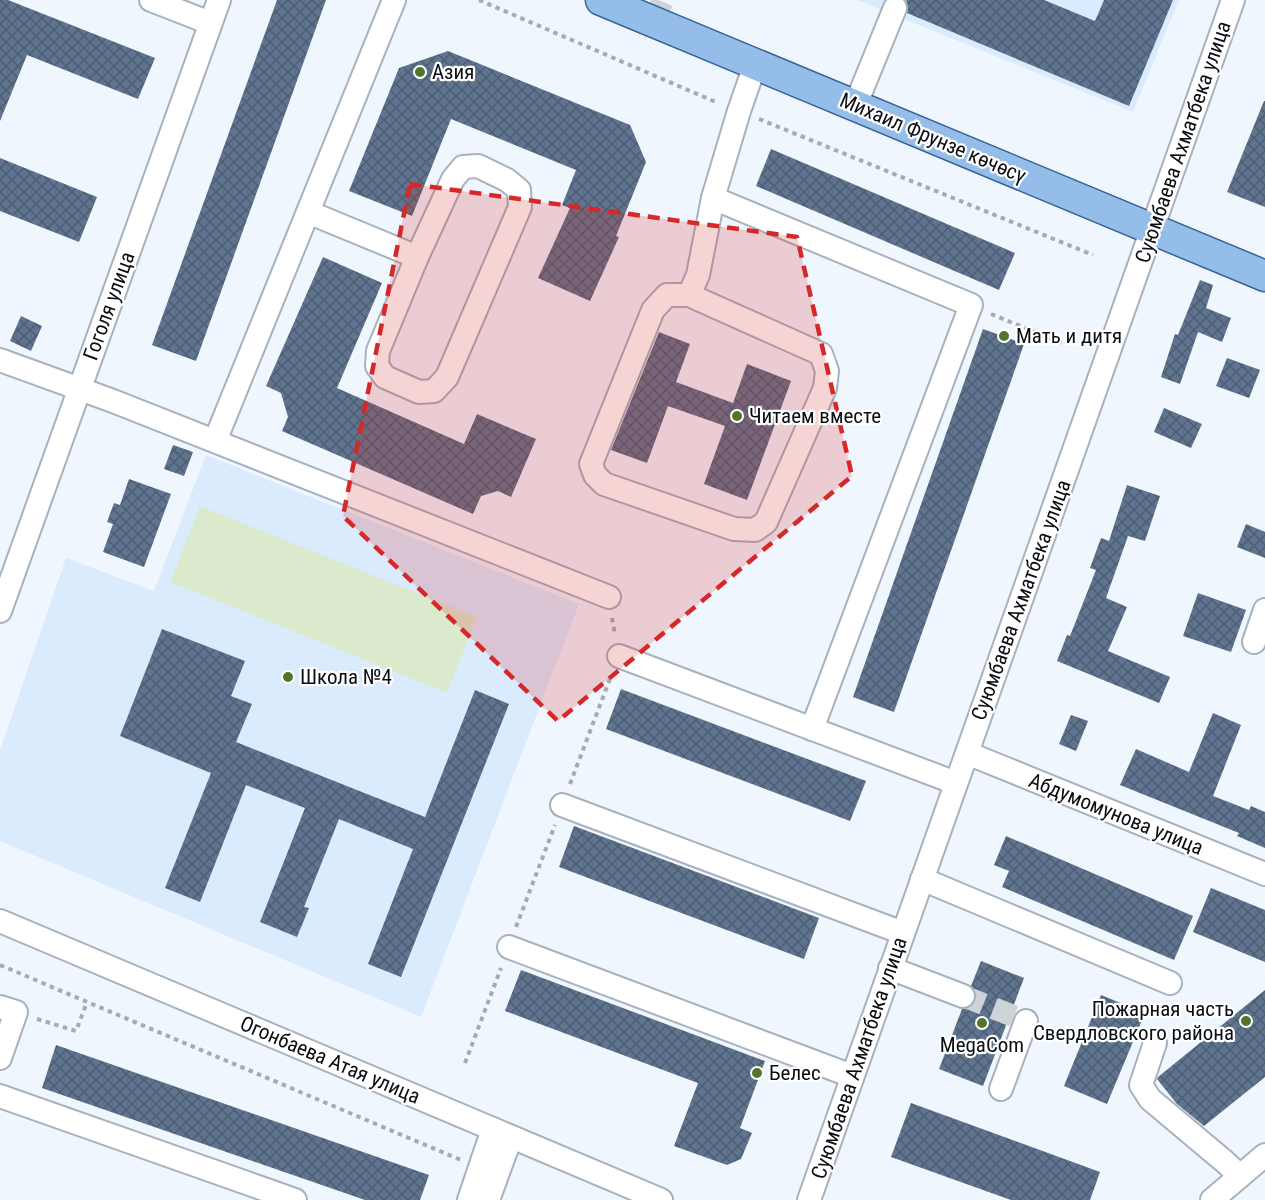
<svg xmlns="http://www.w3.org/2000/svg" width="1265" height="1200" font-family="'Roboto Condensed',sans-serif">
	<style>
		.built { fill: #dbebfe }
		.pitch { fill: #dbe9cd }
		.building { fill: url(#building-cross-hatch) }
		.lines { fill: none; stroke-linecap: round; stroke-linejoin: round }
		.minor-tunnel { stroke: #ced3da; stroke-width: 22; stroke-dasharray: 22 11; stroke-linecap: butt }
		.minor-casing { stroke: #a7b2be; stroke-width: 26 }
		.major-casing { stroke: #366395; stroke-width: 33 }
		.path { stroke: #a6abb2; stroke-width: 4; stroke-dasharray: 4.5 4.5; stroke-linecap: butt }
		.minor { stroke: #fff; stroke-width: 22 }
		.major { stroke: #94bdea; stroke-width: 30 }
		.marked { fill: #d62828; fill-opacity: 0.2; stroke: #d62828; stroke-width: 4.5; stroke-dasharray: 12 8; stroke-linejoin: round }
		.poi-dot { fill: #54742a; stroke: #fff; stroke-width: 2 }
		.labels { text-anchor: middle; stroke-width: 4.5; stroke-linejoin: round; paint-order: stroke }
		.poi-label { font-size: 21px; fill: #0a0d11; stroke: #fff; text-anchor: start }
		.street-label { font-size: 21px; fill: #0a0d11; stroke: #fff }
	</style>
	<defs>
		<pattern id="building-cross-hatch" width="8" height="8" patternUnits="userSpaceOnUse" patternTransform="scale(1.5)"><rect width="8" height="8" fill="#5f748e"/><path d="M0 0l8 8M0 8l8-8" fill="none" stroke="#4d5e73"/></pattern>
	</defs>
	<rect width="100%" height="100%" fill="#f0f6fe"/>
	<!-- built -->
	<g class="built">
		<path d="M857,0h322l-46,112z"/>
		<path d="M206,455l373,149 -158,413 -421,-176v-91l66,-192 88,33z"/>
	</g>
	<!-- pitch -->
	<path class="pitch" d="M200,506l277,111 -30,76 -277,-111z"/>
	<!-- building -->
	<g class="building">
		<path d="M0,0h8l147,58 -17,41 -111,-44 -27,66z"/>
		<path d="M277,0h49l-130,361 -44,-16z"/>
		<path d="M906,0h138l51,21 9,-21h69l-44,106 -222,-93 1,-6z"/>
		<path d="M448,51l182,74 16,37 -30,74 3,1 -29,64 -52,-23 32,-70 -8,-3 14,-35 -125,-51 -39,97 -63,-25 50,-123z"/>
		<path d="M1264,101h1v106l-38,-15z"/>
		<path d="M771,149l244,104 -16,37 -243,-104z"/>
		<path d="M0,158l97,39 -18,45 -79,-31z"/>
		<path d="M323,257l59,26 -45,105 127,56 13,-30 59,25 -25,58 -13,-6 -17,5 -8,18 -191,-83 6,-14 -7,-24 -15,-7z"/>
		<path d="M1200,280l13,5 -7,23 25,10 -9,24 -24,-10 -18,52 -19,-7 14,-43 3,1z"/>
		<path d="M21,316l21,10 -11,25 -21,-10z"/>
		<path d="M983,329l41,15 -130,368 -41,-15z"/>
		<path d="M659,332l31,12 -14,38 57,21 14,-39 44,17 -44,119 -43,-16 21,-58 -57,-20 -21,57 -36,-13z"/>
		<path d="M1227,358l33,12 -11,28 -33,-12z"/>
		<path d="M1164,408l38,16 -11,24 -37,-16z"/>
		<path d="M173,445l20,7 -9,24 -20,-7z"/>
		<path d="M129,479l42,15 -27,73 -41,-15 10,-28 -6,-2 7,-19 6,2z"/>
		<path d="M1127,485l33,11 -15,45 -17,-5 -22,62 21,9 -19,44 62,26 -11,26 -102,-42 10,-26 3,1 26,-66 -6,-2 11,-30 8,3z"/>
		<path d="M1246,524l19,8v26l-28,-11z"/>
		<path d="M1198,593l48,17 -15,42 -48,-16z"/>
		<path d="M162,629l83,32 -14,35 21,8 -16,38 189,75 50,-127 34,14 -108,273 -33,-13 45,-115 -74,-30 -35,88 5,1 -12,29 -37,-15 45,-114 -59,-23 -46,117 -35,-14 46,-115 -91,-37z"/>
		<path d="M621,689l245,92 -16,40 -244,-92z"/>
		<path d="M1213,713l28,12 -28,71 36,14 2,-4 14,6v36l-28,-12 2,-3 -119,-48 16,-36 53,23z"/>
		<path d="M1071,715l17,6 -12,30 -17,-7z"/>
		<path d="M574,826l245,92 -15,41 -245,-92z"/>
		<path d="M1006,836l187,80 -19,44 -172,-73 7,-16 -15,-6z"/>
		<path d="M1211,888l54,22v52l-72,-30z"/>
		<path d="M981,961l43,17 -41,108 -44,-17 23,-60 9,-2 4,-6 1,-8 -5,-7z"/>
		<path d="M521,970l244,91 -25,67 12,5 -11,26 -14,6 -53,-19 24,-63 -193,-72z"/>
		<path d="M1265,990v87l-61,49 -27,-22 -20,-25 1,-2z"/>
		<path d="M1101,995l44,18 -38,91 -43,-18z"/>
		<path d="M56,1045l373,130 -9,25h-55l-323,-112z"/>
		<path d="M911,1103l189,69 -10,28h-79l-120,-43z"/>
	</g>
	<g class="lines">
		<!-- minor-tunnel -->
		<g class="minor-tunnel">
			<path d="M654,22l9,-22"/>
			<path d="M963,996l63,25"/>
		</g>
		<defs>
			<g id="minor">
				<path d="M151,0l59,23"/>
				<path d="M855,106l40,-98"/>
				<path d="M478,166l29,14 12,10 1,17 -73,170 -13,14 -15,1 -34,-15 -8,-11 1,-15 39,-94 36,-78 10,-12z"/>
				<path d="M713,198l258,107 -159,424"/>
				<path d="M308,212l109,45"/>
				<path d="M667,295h22l132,59 6,17 -2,17 -59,134 -11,8 -21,-1 -130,-45 -9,-9 -4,-11 62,-154z"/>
				<path d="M689,295l9,-20 15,-77 26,-87 16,-46"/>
				<path d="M0,360l113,41 496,196"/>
				<path d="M215,441l179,-441"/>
				<path d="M0,611l219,-611"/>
				<path d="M1254,642l11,-32"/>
				<path d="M619,656l337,127"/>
				<path d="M967,753l298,121"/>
				<path d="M562,805l341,128"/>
				<path d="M922,879l248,104"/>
				<path d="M0,921l661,279"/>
				<path d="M509,947l343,129"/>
				<path d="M890,968l73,28"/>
				<path d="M0,1007l16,5 -16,46"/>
				<path d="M1155,1043l-14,42 9,14 75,63 15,14"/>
				<path d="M1001,1089l25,-68"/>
				<path d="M0,1096l295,104"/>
				<path d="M469,1200l24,-71"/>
				<path d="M488,1200l23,-63"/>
				<path d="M809,1200l424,-1200"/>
				<path d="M1212,1200l53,-45"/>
			</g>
			<path id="major" d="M601,0l664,276"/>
		</defs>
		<!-- minor casing -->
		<use href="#minor" class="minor-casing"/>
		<!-- major casing -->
		<use href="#major" class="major-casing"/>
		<!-- path -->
		<g class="path">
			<path d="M479,0l239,103"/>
			<path d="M759,119l334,136"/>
			<path d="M991,314l71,29"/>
			<path d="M612,618l3,16"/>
			<path d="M570,784l41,-108"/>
			<path d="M516,927l39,-102"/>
			<path d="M0,965l461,195"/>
			<path d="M37,1019l39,12 11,-29"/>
			<path d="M465,1063l36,-95"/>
		</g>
		<!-- minor -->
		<use href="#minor" class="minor"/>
		<!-- major -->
		<use href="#major" class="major"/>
	</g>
	<!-- marked area -->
	<path class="marked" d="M410,184l387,53 55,239 -294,245 -215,-205z"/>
	<!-- markers -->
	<g class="poi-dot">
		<circle cx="420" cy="72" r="6"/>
		<circle cx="1004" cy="336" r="6"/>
		<circle cx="737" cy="416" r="6"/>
		<circle cx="288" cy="677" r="6"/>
		<circle cx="1246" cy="1021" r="6"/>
		<circle cx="982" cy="1023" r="6"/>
		<circle cx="757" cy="1073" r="6"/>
	</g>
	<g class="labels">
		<!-- poi labels -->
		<g class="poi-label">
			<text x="432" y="79">Азия</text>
			<text x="1016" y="343">Мать и дитя</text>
			<text x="749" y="423">Читаем вместе</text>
			<text x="300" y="684">Школа №4</text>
			<text x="1234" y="1016" text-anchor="end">Пожарная часть<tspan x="1234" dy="24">Свердловского района</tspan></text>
			<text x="982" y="1052" text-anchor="middle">MegaCom</text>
			<text x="769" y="1080">Белес</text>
		</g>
		<!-- street labels -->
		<g class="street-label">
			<text transform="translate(933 138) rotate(23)" y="7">Михаил Фрунзе көчөсү</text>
			<text transform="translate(1183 142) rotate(-71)" y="7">Суюмбаева Ахматбека улица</text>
			<text transform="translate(109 306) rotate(-70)" y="7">Гоголя улица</text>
			<text transform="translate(1021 600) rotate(-70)" y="7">Суюмбаева Ахматбека улица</text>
			<text transform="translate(1116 814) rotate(22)" y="7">Абдумомунова улица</text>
			<text transform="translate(859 1058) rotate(-71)" y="7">Суюмбаева Ахматбека улица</text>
			<text transform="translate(330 1060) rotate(23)" y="7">Огонбаева Атая улица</text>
		</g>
	</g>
</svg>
